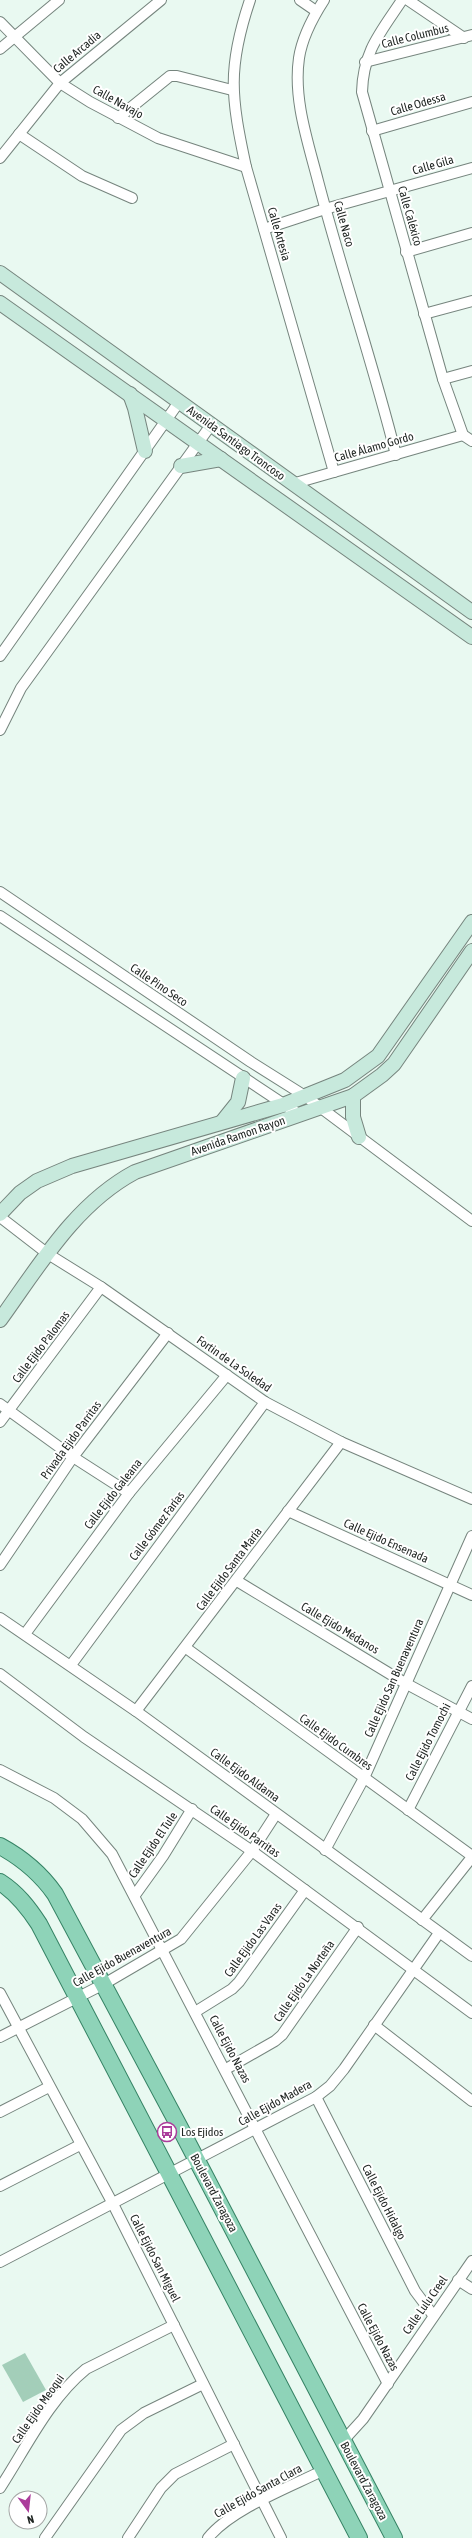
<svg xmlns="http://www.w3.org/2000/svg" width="472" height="2538" font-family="'Asap Condensed',sans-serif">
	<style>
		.pitch { fill: #a3ceb9 }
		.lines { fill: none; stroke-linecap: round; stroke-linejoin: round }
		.minor-casing { stroke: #76857e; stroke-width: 12 }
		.secondary-casing { stroke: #76857e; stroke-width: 16 }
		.primary-casing { stroke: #368365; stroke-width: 18 }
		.minor { stroke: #fff; stroke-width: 10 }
		.secondary { stroke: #c7e9dc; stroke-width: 14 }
		.primary { stroke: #8ed3b8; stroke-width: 16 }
		.labels { text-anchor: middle; stroke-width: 4; stroke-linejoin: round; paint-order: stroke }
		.street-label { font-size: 12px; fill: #1e2421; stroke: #fff }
		.poi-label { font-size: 12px; fill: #1e2421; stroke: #fff; text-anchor: start }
	</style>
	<rect width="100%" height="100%" fill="#e9f9f1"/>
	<!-- pitch -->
	<path class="pitch" d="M25,2353l21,37 -23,12 -21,-37z"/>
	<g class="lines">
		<defs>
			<g id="minor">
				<path d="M250,0c-23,68 -19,97 -4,167l88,305"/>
				<path d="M300,0l16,11"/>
				<path d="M324,0c-11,17 -22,38 -25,58 -6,41 9,84 19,123 24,92 55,182 78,274"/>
				<path d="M402,0c-21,32 -39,51 -40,92l81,287 20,56 9,6"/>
				<path d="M408,0l56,38"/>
				<path d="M0,22l60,61 30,19 68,36 88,29"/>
				<path d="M0,49l59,-49"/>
				<path d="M365,62l107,-27"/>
				<path d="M118,118l52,-42h7l55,14"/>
				<path d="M372,131l100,-29"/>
				<path d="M19,134l63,42 50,22"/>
				<path d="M0,158l60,-75 101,-83"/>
				<path d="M264,229l61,-20 147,-41"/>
				<path d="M406,252l66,-19"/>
				<path d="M424,314l48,-13"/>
				<path d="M443,379l29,-8"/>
				<path d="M292,484l171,-49"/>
				<path d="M0,656l179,-254"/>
				<path d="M0,730l21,-42 190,-263"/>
				<path d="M0,892l251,170 54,34 167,125"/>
				<path d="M0,916l300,199"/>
				<path d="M0,1217l48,37 53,33 164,115 76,40 131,57"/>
				<path d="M0,1404l73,53 56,36"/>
				<path d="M0,1422l101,-135"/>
				<path d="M288,1511l184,84"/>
				<path d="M0,1565l73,-108 95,-124"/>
				<path d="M237,1581l168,102 67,36"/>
				<path d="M0,1618l136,93 336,245"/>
				<path d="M25,1634l104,-141 98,-118"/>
				<path d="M186,1648l286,208"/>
				<path d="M71,1665l194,-263"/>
				<path d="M0,1674l84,63 168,114 220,162"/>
				<path d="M136,1711l205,-269"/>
				<path d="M0,1770l54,28 28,21 30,35 276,530"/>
				<path d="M408,1810l64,-124"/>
				<path d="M325,1850l39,-72 108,-242"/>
				<path d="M135,1895l28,-39 29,-47"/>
				<path d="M422,1920l50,-63"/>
				<path d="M0,1993l113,211 168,334"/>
				<path d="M195,2012l37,-23 7,-7 66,-92"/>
				<path d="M374,2025l98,76"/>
				<path d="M0,2037l104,-53 77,-45 71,-88 24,-37"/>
				<path d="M226,2069l49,-28 7,-6 76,-108"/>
				<path d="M316,2097l99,194 18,24"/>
				<path d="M0,2112l49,-25"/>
				<path d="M0,2186l80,-41"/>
				<path d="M0,2262l316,-165 14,-11 14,-17 95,-136"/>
				<path d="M458,2280l14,9"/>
				<path d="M343,2441l20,-22 109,-158"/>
				<path d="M0,2488c26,-40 49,-89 86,-119l88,-44"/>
				<path d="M45,2538l76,-108 23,-17 59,-29"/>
				<path d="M128,2538l33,-50 14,-14 59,-30"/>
				<path d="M208,2538c23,-29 82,-51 116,-68"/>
			</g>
			<g id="secondary">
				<path d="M0,273l472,339"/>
				<path d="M0,303l472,334"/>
				<path d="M130,394l5,14 10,43"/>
				<path d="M181,466l40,-7"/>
				<path d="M353,1096v21l6,20"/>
				<path d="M222,1122l16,-20 5,-24"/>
				<path d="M0,1214l20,-21 17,-12 35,-15 211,-61 62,-25 33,-24 94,-134"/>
				<path d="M0,1320c39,-54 75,-116 135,-148l218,-76 29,-21 12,-11 78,-113"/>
			</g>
			<g id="primary">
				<path d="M0,1846c22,12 41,28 55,48l124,232 215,412"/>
				<path d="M0,1882c17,11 28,25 39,42l320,614"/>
			</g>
		</defs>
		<!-- minor casing -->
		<use href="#minor" class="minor-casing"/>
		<!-- secondary casing -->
		<use href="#secondary" class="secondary-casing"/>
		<!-- primary casing -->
		<use href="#primary" class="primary-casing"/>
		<!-- minor -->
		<use href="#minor" class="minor"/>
		<!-- secondary -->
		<use href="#secondary" class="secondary"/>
		<!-- primary -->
		<use href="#primary" class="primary"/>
	</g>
	<!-- icons -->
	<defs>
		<symbol id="bus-ring" viewBox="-11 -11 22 22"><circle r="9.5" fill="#fff" stroke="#ab3d9b" stroke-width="1.5"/><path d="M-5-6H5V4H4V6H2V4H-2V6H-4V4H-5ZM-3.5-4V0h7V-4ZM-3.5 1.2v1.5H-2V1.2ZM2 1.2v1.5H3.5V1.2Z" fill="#ab3d9b"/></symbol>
	</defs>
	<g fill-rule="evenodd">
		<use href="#bus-ring" x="156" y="2121" width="22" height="22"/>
	</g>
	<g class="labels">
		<!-- street labels -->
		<g class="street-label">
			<text transform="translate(415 36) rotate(-14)" y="4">Calle Columbus</text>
			<text transform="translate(77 52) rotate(-40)" y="4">Calle Arcadia</text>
			<text transform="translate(118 102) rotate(29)" y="4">Calle Navajo</text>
			<text transform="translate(418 104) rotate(-16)" y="4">Calle Odessa</text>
			<text transform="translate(433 165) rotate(-16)" y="4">Calle Gila</text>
			<text transform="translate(410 216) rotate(74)" y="4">Calle Caléxico</text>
			<text transform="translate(344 224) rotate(74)" y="4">Calle Naco</text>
			<text transform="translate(279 234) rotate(74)" y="4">Calle Artesia</text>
			<text transform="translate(236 443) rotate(36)" y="4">Avenida Santiago Troncoso</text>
			<text transform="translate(374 447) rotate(-16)" y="4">Calle Álamo Gordo</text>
			<text transform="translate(159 985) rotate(34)" y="4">Calle Pino Seco</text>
			<text transform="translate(238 1136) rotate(-19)" y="4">Avenida Ramon Rayon</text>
			<text transform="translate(41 1347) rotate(-53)" y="4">Calle Ejido Palomas</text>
			<text transform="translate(234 1364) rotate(35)" y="4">Fortin de La Soledad</text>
			<text transform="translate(71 1440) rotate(-54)" y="4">Privada Ejido Parritas</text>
			<text transform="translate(113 1494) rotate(-52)" y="4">Calle Ejido Galeana</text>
			<text transform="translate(157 1526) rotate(-53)" y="4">Calle Gómez Farías</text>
			<text transform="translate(386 1541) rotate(24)" y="4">Calle Ejido Ensenada</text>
			<text transform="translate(229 1569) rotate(-53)" y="4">Calle Ejido Santa María</text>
			<text transform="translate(340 1628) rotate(31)" y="4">Calle Ejido Médanos</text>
			<text transform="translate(394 1678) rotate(-66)" y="4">Calle Ejido San Buenaventura</text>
			<text transform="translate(336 1742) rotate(36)" y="4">Calle Ejido Cumbres</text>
			<text transform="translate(428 1742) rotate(-63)" y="4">Calle Ejido Tomochi</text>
			<text transform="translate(245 1775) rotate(36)" y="4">Calle Ejido Aldama</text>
			<text transform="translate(245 1831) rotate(35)" y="4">Calle Ejido Parritas</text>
			<text transform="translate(153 1845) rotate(-56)" y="4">Calle Ejido El Tule</text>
			<text transform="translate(253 1940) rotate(-54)" y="4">Calle Ejido Las Varas</text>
			<text transform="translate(122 1957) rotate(-29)" y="4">Calle Ejido Buenaventura</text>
			<text transform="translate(304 1981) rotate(-55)" y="4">Calle Ejido La Norteña</text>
			<text transform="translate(230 2049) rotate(62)" y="4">Calle Ejido Nazas</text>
			<text transform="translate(275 2103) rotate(-29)" y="4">Calle Ejido Madera</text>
			<text transform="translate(214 2193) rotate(62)" y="4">Boulevard Zaragoza</text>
			<text transform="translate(384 2202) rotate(63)" y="4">Calle Ejido Hidalgo</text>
			<text transform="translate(155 2258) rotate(63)" y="4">Calle Ejido San Miguel</text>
			<text transform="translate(425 2305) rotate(-55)" y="4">Calle Lulu Creel</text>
			<text transform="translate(378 2337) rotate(62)" y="4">Calle Ejido Nazas</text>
			<text transform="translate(38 2409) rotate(-55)" y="4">Calle Ejido Meoqui</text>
			<text transform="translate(364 2481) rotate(62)" y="4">Boulevard Zaragoza</text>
			<text transform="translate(258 2491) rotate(-29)" y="4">Calle Ejido Santa Clara</text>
		</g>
		<!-- poi labels -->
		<g class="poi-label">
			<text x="181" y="2136">Los Ejidos</text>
		</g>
	</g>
	<!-- north arrow -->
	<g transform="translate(28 2510) rotate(165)"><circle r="19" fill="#ffffff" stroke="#a5a7a6"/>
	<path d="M0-3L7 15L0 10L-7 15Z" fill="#ab3d9b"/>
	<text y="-6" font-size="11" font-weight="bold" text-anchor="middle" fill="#1e2421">N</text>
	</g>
</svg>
